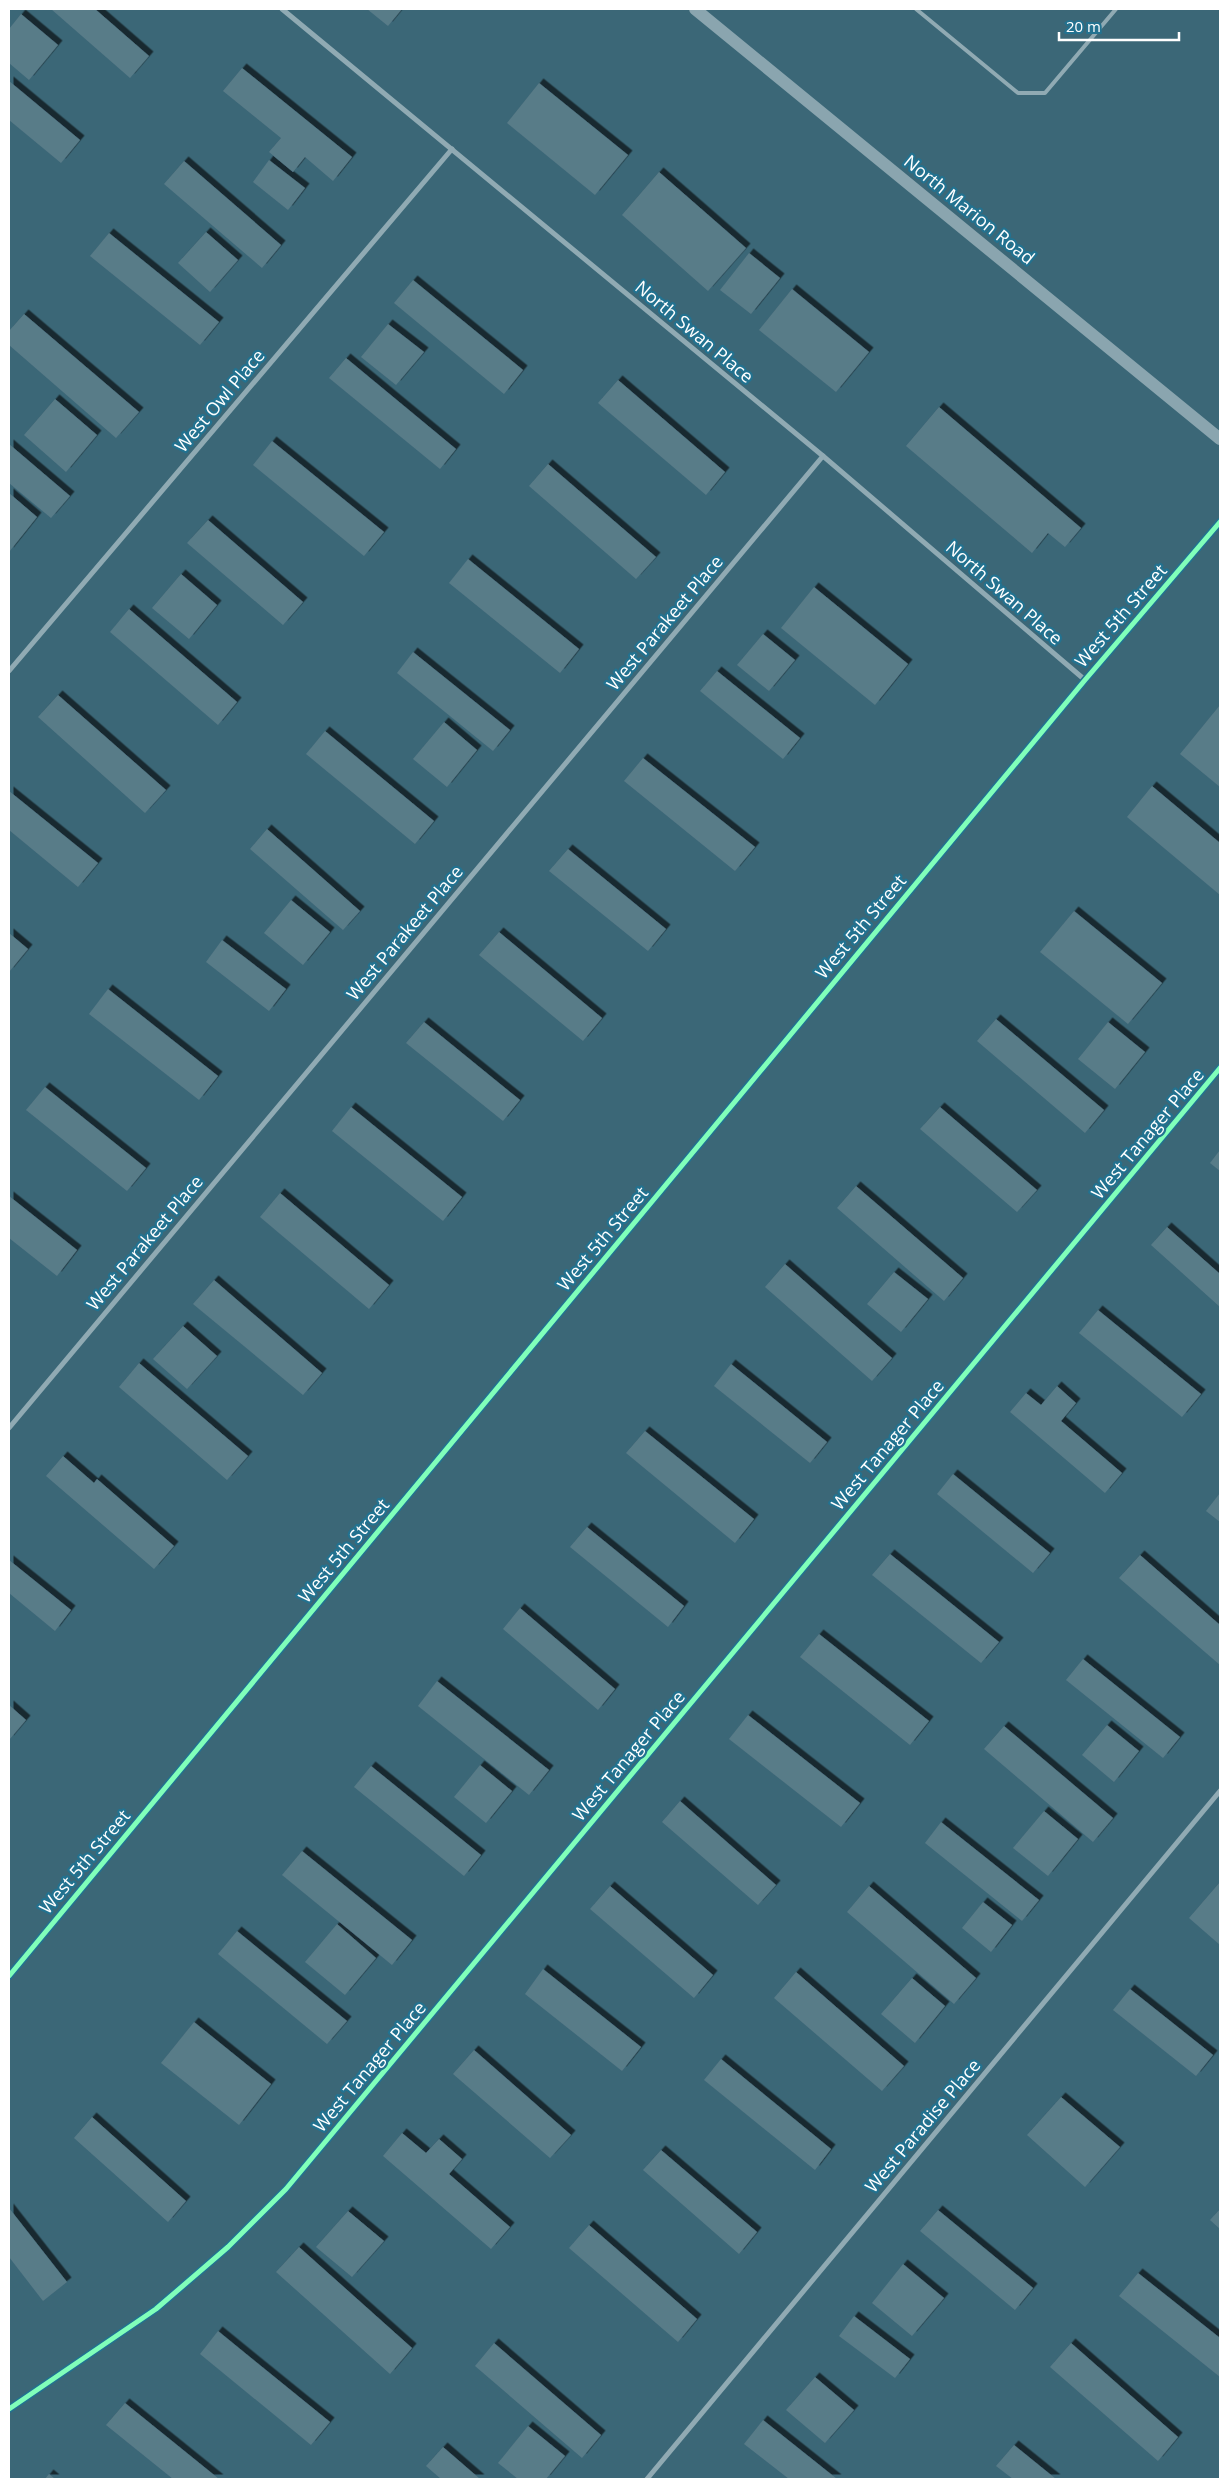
<svg xmlns="http://www.w3.org/2000/svg" width="1229" height="2488" font-family="'Open Sans',sans-serif">
	<style>
		.building { fill: #597b88; filter: url(#shadow) }
		.lines { fill: none; stroke-linecap: round; stroke-linejoin: round }
		.service { stroke: #90aab3; stroke-width: 4 }
		.minor { stroke: #90aab3; stroke-width: 5 }
		.secondary { stroke: #8aa5af; stroke-width: 12 }
		.cycleway-casing { stroke: #227290; stroke-width: 8 }
		.cycleway { stroke: #80ffba; stroke-width: 5 }
		.labels { text-anchor: middle; stroke-width: 4.5; stroke-linejoin: round; paint-order: stroke }
		.street-label { font-size: 18px; fill: #fff; stroke: #227290 }
	</style>
	<defs>
		<filter id="shadow"><feDropShadow dx="4.5" dy="-4.5" stdDeviation="0" flood-color="#0009"/></filter>
	</defs>
	<rect width="100%" height="100%" fill="#3b6777"/>
	<!-- building -->
	<g class="building">
		<path d="M51,9h44l54,47 -19,22z"/>
		<path d="M367,9h35l-14,17z"/>
		<path d="M21,14l37,31 -29,35 -20,-17v-34z"/>
		<path d="M242,68l110,89 -19,24 -28,-24 -12,15 -24,-20 12,-14 -58,-47z"/>
		<path d="M9,81l71,59 -19,23 -52,-43z"/>
		<path d="M539,83l89,72 -33,40 -88,-72z"/>
		<path d="M269,160l36,28 -17,22 -35,-28z"/>
		<path d="M184,161l97,84 -19,23 -98,-84z"/>
		<path d="M659,172l87,76 -38,43 -86,-76z"/>
		<path d="M206,232l32,28 -28,32 -32,-29z"/>
		<path d="M109,233l110,89 -19,23 -110,-89z"/>
		<path d="M749,253l31,25 -29,36 -31,-24z"/>
		<path d="M413,280l110,90 -19,24 -110,-91z"/>
		<path d="M792,289l77,63 -33,40 -77,-62z"/>
		<path d="M24,314l115,98 -23,26 -107,-93v-14z"/>
		<path d="M388,324l36,28 -28,33 -35,-28z"/>
		<path d="M346,358l110,91 -16,20 -111,-91z"/>
		<path d="M618,380l107,92 -19,23 -108,-92z"/>
		<path d="M55,399l42,36 -31,37 -42,-37z"/>
		<path d="M939,407l142,121 -16,19 -17,-14 -16,20 -126,-107z"/>
		<path d="M272,441l112,91 -20,24 -111,-91z"/>
		<path d="M9,444l61,52 -19,22 -42,-35z"/>
		<path d="M548,464l108,93 -20,22 -107,-93z"/>
		<path d="M9,493l28,24 -28,35z"/>
		<path d="M208,520l95,82 -20,23 -96,-82z"/>
		<path d="M468,559l111,90 -19,24 -111,-90z"/>
		<path d="M181,574l36,31 -28,34 -37,-31z"/>
		<path d="M814,587l94,77 -33,41 -94,-77z"/>
		<path d="M129,609l108,93 -19,23 -108,-93z"/>
		<path d="M763,634l32,26 -26,31 -32,-26z"/>
		<path d="M413,652l97,78 -17,21 -96,-78z"/>
		<path d="M717,671l83,67 -17,21 -83,-68z"/>
		<path d="M58,695l108,95 -21,23 -107,-96z"/>
		<path d="M1220,705v82l-40,-33z"/>
		<path d="M444,722l33,28 -30,37 -34,-28z"/>
		<path d="M325,731l109,90 -19,23 -109,-90z"/>
		<path d="M643,758l112,89 -20,24 -111,-90z"/>
		<path d="M1152,786l68,57v52l-93,-78z"/>
		<path d="M9,791l89,72 -20,24 -69,-57z"/>
		<path d="M267,829l93,82 -17,19 -93,-81z"/>
		<path d="M568,849l98,80 -18,22 -99,-80z"/>
		<path d="M291,900l39,32 -27,33 -39,-32z"/>
		<path d="M1074,911l88,72 -34,41 -88,-72z"/>
		<path d="M499,932l103,86 -19,23 -104,-86z"/>
		<path d="M9,933l19,16 -19,23z"/>
		<path d="M222,940l64,49 -17,22 -63,-49z"/>
		<path d="M108,989l110,87 -19,24 -110,-86z"/>
		<path d="M996,1019l108,91 -19,23 -108,-92z"/>
		<path d="M424,1022l96,78 -17,21 -97,-78z"/>
		<path d="M1108,1022l37,30 -30,37 -37,-30z"/>
		<path d="M45,1087l101,81 -19,23 -101,-81z"/>
		<path d="M351,1107l111,90 -19,24 -111,-90z"/>
		<path d="M940,1107l97,83 -20,22 -97,-83z"/>
		<path d="M1220,1150v21l-10,-8z"/>
		<path d="M856,1186l107,92 -19,23 -107,-93z"/>
		<path d="M280,1193l109,92 -20,24 -109,-92z"/>
		<path d="M9,1196l68,54 -20,26 -48,-38z"/>
		<path d="M1167,1227l53,47v33l-69,-62z"/>
		<path d="M785,1264l107,94 -20,23 -107,-94z"/>
		<path d="M894,1272l34,27 -27,33 -34,-28z"/>
		<path d="M214,1280l108,93 -19,22 -110,-91z"/>
		<path d="M1098,1310l103,84 -19,23 -103,-84z"/>
		<path d="M183,1326l34,30 -30,33 -34,-30z"/>
		<path d="M139,1363l109,93 -21,24 -108,-93z"/>
		<path d="M731,1364l96,78 -17,21 -96,-77z"/>
		<path d="M1057,1386l19,17 -15,18 61,52 -17,20 -95,-81 16,-19 15,12z"/>
		<path d="M645,1431l109,88 -19,24 -109,-90z"/>
		<path d="M63,1456l31,27 3,-4 77,67 -20,23 -108,-93z"/>
		<path d="M953,1474l97,79 -17,20 -96,-79z"/>
		<path d="M1220,1493v29l-14,-11z"/>
		<path d="M587,1527l97,79 -16,21 -98,-80z"/>
		<path d="M890,1554l109,88 -18,21 -109,-88z"/>
		<path d="M1140,1555l80,70v40l-101,-87z"/>
		<path d="M9,1560l62,50 -16,21 -46,-38z"/>
		<path d="M520,1608l95,81 -17,21 -95,-81z"/>
		<path d="M819,1634l110,87 -19,24 -110,-88z"/>
		<path d="M1083,1659l97,78 -17,21 -97,-78z"/>
		<path d="M437,1681l112,89 -20,25 -111,-89z"/>
		<path d="M9,1705l17,15 -17,20z"/>
		<path d="M748,1715l112,88 -19,24 -112,-88z"/>
		<path d="M1107,1725l32,26 -25,31 -32,-27z"/>
		<path d="M1004,1726l109,92 -20,24 -109,-93z"/>
		<path d="M480,1765l32,26 -26,32 -32,-26z"/>
		<path d="M371,1766l110,89 -17,21 -110,-89z"/>
		<path d="M680,1801l96,84 -18,20 -96,-83z"/>
		<path d="M1044,1811l34,28 -30,37 -35,-28z"/>
		<path d="M941,1822l98,78 -17,21 -97,-78z"/>
		<path d="M302,1851l110,89 -20,25 -110,-90z"/>
		<path d="M1220,1882v63l-31,-27z"/>
		<path d="M610,1886l103,89 -19,23 -104,-89z"/>
		<path d="M869,1886l107,92 -22,26 -107,-92z"/>
		<path d="M983,1902l29,23 -21,27 -29,-24z"/>
		<path d="M337,1924l39,34 -31,37 -40,-33z"/>
		<path d="M237,1931l110,90 -20,23 -109,-90z"/>
		<path d="M543,1969l98,78 -19,24 -97,-77z"/>
		<path d="M796,1972l108,94 -22,25 -108,-93z"/>
		<path d="M912,1978l33,28 -30,37 -34,-29z"/>
		<path d="M1130,1989l83,66 -17,21 -83,-66z"/>
		<path d="M194,2022l77,62 -32,41 -78,-62z"/>
		<path d="M474,2050l97,85 -21,23 -97,-84z"/>
		<path d="M721,2059l110,90 -16,21 -111,-90z"/>
		<path d="M1061,2097l59,50 -35,40 -58,-52z"/>
		<path d="M92,2117l94,84 -18,21 -94,-84z"/>
		<path d="M402,2133l24,20 13,-14 23,20 -13,15 61,53 -19,22 -108,-93z"/>
		<path d="M661,2150l96,82 -18,22 -96,-84z"/>
		<path d="M9,2208l58,74 -24,19 -34,-44z"/>
		<path d="M1220,2209v20l-10,-9z"/>
		<path d="M938,2210l95,78 -18,22 -95,-79z"/>
		<path d="M348,2211l36,30 -32,36 -36,-30z"/>
		<path d="M589,2225l108,94 -19,23 -109,-94z"/>
		<path d="M299,2247l113,101 -22,26 -114,-102z"/>
		<path d="M903,2264l41,34 -32,38 -40,-33z"/>
		<path d="M1138,2273l82,65v39l-101,-81z"/>
		<path d="M854,2316l56,43 -15,19 -56,-42z"/>
		<path d="M218,2331l112,91 -19,23 -111,-91z"/>
		<path d="M494,2343l107,92 -19,23 -107,-92z"/>
		<path d="M1071,2343l107,94 -20,24 -108,-94z"/>
		<path d="M815,2377l39,33 -29,33 -39,-33z"/>
		<path d="M125,2403l94,76h-46l-67,-54z"/>
		<path d="M763,2420l74,59h-48l-45,-35z"/>
		<path d="M528,2426l37,30 -19,23h-28l-20,-16z"/>
		<path d="M1014,2445l42,34h-43l-17,-13z"/>
		<path d="M443,2447l37,32h-39l-15,-13z"/>
		<path d="M49,2474l6,5h-10z"/>
	</g>
	<g class="lines">
		<!-- service -->
		<path class="service" d="M916,9l102,84h27l71,-84"/>
		<!-- minor -->
		<g class="minor">
			<path d="M282,9l541,447 262,224"/>
			<path d="M9,671l443,-522"/>
			<path d="M9,1428l814,-972"/>
			<path d="M9,1976l1076,-1296 135,-158"/>
			<path d="M9,2409l147,-100 72,-62 58,-58 934,-1121"/>
			<path d="M647,2479l573,-688"/>
		</g>
		<!-- secondary -->
		<path class="secondary" d="M695,9l525,430"/>
		<defs>
			<g id="cycleway">
				<path d="M9,1976l1076,-1296 135,-158"/>
				<path d="M9,2409l147,-100 72,-62 58,-58 934,-1121"/>
			</g>
		</defs>
		<!-- cycleway casing -->
		<use href="#cycleway" class="cycleway-casing"/>
		<!-- cycleway -->
		<use href="#cycleway" class="cycleway"/>
	</g>
	<g class="labels">
		<!-- street labels -->
		<g class="street-label">
			<text transform="translate(969 210) rotate(39)" y="6">North Marion Road</text>
			<text transform="translate(694 332) rotate(40)" y="6">North Swan Place</text>
			<text transform="translate(220 401) rotate(-50)" y="6">West Owl Place</text>
			<text transform="translate(1004 593) rotate(41)" y="6">North Swan Place</text>
			<text transform="translate(1121 616) rotate(-49)" y="6">West 5th Street</text>
			<text transform="translate(665 623) rotate(-50)" y="6">West Parakeet Place</text>
			<text transform="translate(861 927) rotate(-50)" y="6">West 5th Street</text>
			<text transform="translate(405 933) rotate(-50)" y="6">West Parakeet Place</text>
			<text transform="translate(1148 1134) rotate(-50)" y="6">West Tanager Place</text>
			<text transform="translate(603 1239) rotate(-50)" y="6">West 5th Street</text>
			<text transform="translate(145 1243) rotate(-50)" y="6">West Parakeet Place</text>
			<text transform="translate(888 1445) rotate(-50)" y="6">West Tanager Place</text>
			<text transform="translate(344 1551) rotate(-50)" y="6">West 5th Street</text>
			<text transform="translate(629 1756) rotate(-50)" y="6">West Tanager Place</text>
			<text transform="translate(85 1862) rotate(-50)" y="6">West 5th Street</text>
			<text transform="translate(370 2067) rotate(-50)" y="6">West Tanager Place</text>
			<text transform="translate(923 2126) rotate(-50)" y="6">West Paradise Place</text>
		</g>
	</g>
	<!-- border -->
	<rect width="1229" height="2488" fill="none" stroke="#ffffff" stroke-width="20"/>
	<!-- scale -->
	<path d="M1059 32v8h120v-8" fill="none" stroke="#ffffff" stroke-width="2.5"/>
	<text x="1066" y="32" font-size="15" fill="#ffffff" stroke="#227290" stroke-width="4" paint-order="stroke">20 m</text>
</svg>
